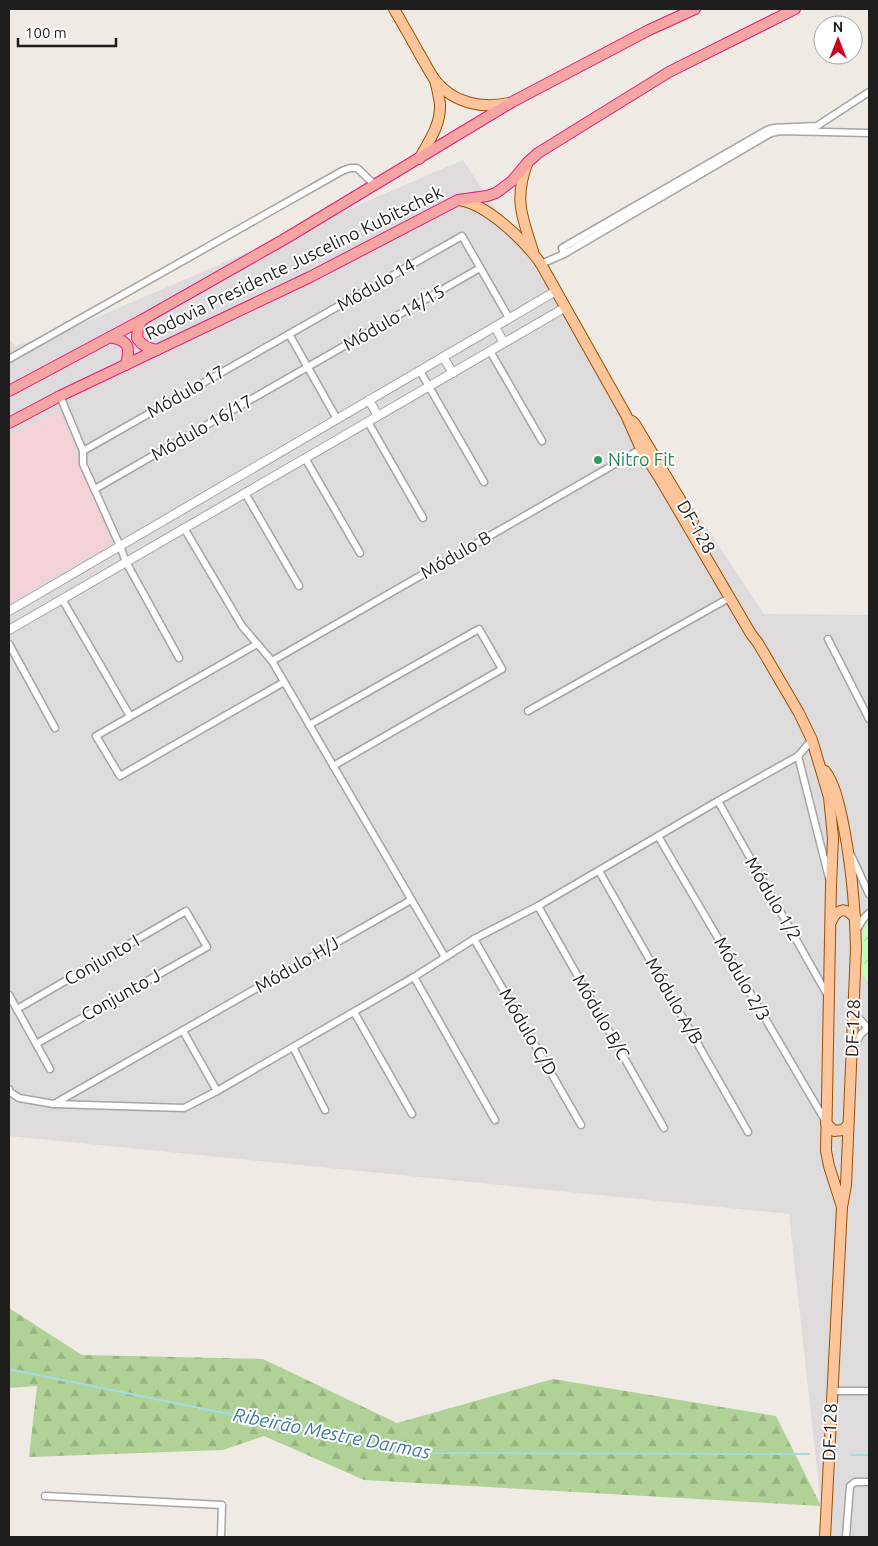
<svg xmlns="http://www.w3.org/2000/svg" width="878" height="1546" font-family="Ubuntu,sans-serif">
	<style>
		.residential { fill: #dddbdc }
		.commercial { fill: #f2d2d6 }
		.forest { fill: url(#forest-firs) }
		.park { fill: url(#park-crowns) }
		.lines { fill: none; stroke-linecap: round; stroke-linejoin: round }
		.stream { stroke: #a2dbe0; stroke-width: 2 }
		.minor-casing { stroke: #a5a5a5; stroke-width: 9 }
		.tertiary-casing { stroke: #a5a5a5; stroke-width: 10 }
		.primary-casing { stroke: #995000; stroke-width: 12 }
		.trunk-casing { stroke: #e41a7d; stroke-width: 12 }
		.minor { stroke: #fff; stroke-width: 6 }
		.tertiary { stroke: #fff; stroke-width: 8 }
		.primary { stroke: #ffc59a; stroke-width: 10 }
		.trunk { stroke: #f5a6a2; stroke-width: 10 }
		.leisure-dot { fill: #2e9e5b; stroke: #fff; stroke-width: 2 }
		.labels { text-anchor: middle; stroke-width: 4; stroke-linejoin: round; paint-order: stroke }
		.street-label { font-size: 18px; fill: #1e1e1e; stroke: #fff }
		.leisure-label { font-size: 18px; fill: #27864d; stroke: #fff; text-anchor: start }
		.water-label { font-size: 19px; font-style: italic; fill: #3d7a9c; stroke: #fff }
	</style>
	<defs>
		<pattern id="forest-firs" width="22" height="20" patternUnits="userSpaceOnUse" patternTransform="scale(1.25)"><rect width="22" height="20" fill="#b0d296"/><path d="M5 1l3.5 6h-7zM16 11l3.5 6h-7z" fill="#97b481"/></pattern>
		<pattern id="park-crowns" width="20" height="18" patternUnits="userSpaceOnUse" patternTransform="scale(1.25)"><rect width="20" height="18" fill="#c3fcbf"/><path d="M2 6a3 3 0 1 1 6 0M12 15a3 3 0 1 1 6 0" fill="none" stroke="#a7d8a4"/></pattern>
	</defs>
	<rect width="100%" height="100%" fill="#f0eae4"/>
	<!-- residential -->
	<path class="residential" d="M463,160l301,454 105,1v922h-50l2,-31 -32,-292 -780,-78v-797l6,7 66,-22z"/>
	<!-- commercial -->
	<path class="commercial" d="M60,410l53,133 -104,60v-167z"/>
	<!-- forest -->
	<path class="forest" d="M9,1308l73,47 181,4 134,64 156,-44 223,37 45,90 -457,-26 -100,-44 -41,14 -194,7 8,-71 -28,2z"/>
	<!-- park -->
	<path class="park" d="M869,918v70c-2,-6 -6,-12 -7,-19 -3,-13 -1,-41 7,-51z"/>
	<g class="lines">
		<!-- stream -->
		<g class="stream">
			<path d="M9,1369l410,84 390,1"/>
			<path d="M852,1455h17"/>
		</g>
		<defs>
			<g id="minor">
				<path d="M564,254l207,-121 9,-2 89,2"/>
				<path d="M541,264l23,-10 -2,-6 205,-118 6,-2 44,-2 52,-34"/>
				<path d="M289,334l48,85"/>
				<path d="M490,351l52,90"/>
				<path d="M9,359l333,-188 8,-3h7l17,16"/>
				<path d="M420,371l64,111"/>
				<path d="M60,396l23,55v13l37,82 6,16 53,96"/>
				<path d="M368,422l55,96"/>
				<path d="M83,451l379,-215 47,82"/>
				<path d="M305,458l55,95"/>
				<path d="M95,489l385,-221"/>
				<path d="M245,493l54,93"/>
				<path d="M184,528l58,98 30,35 173,296"/>
				<path d="M62,599l68,117"/>
				<path d="M828,639l41,80"/>
				<path d="M9,644l46,84"/>
				<path d="M257,644l-161,92 24,40 164,-94"/>
				<path d="M272,661l369,-212"/>
				<path d="M528,711l201,-113"/>
				<path d="M309,725l170,-96 23,40 -169,97"/>
				<path d="M798,756l31,122"/>
				<path d="M718,801l110,195"/>
				<path d="M658,836l168,286"/>
				<path d="M851,855l18,39"/>
				<path d="M599,871l149,261"/>
				<path d="M538,906l126,222"/>
				<path d="M857,929l7,-11 5,-5"/>
				<path d="M474,939l107,186"/>
				<path d="M414,977l81,143"/>
				<path d="M9,995l41,74"/>
				<path d="M17,1009l169,-98 21,36 -171,97"/>
				<path d="M354,1012l58,102"/>
				<path d="M853,1012l15,16"/>
				<path d="M183,1031l34,60"/>
				<path d="M293,1047l32,63"/>
				<path d="M853,1047l8,-13 8,-7"/>
				<path d="M9,1089l1,3 9,6 35,6 130,4 33,-17 197,-114 60,-38 64,-33 180,-105 80,-45 14,-16"/>
				<path d="M54,1104l357,-204"/>
				<path d="M832,1391h37"/>
				<path d="M45,1496l177,9 -1,32"/>
				<path d="M846,1537l4,-51 5,-4h14"/>
			</g>
			<g id="tertiary">
				<path d="M495,327l9,16"/>
				<path d="M443,357l10,16"/>
				<path d="M369,400l9,16"/>
				<path d="M9,611l547,-320"/>
				<path d="M9,630l557,-323"/>
			</g>
			<g id="primary">
				<path d="M394,9c8,14 17,29 25,44 5,8 10,19 16,27 18,23 46,29 74,23"/>
				<path d="M419,159c10,-18 22,-34 21,-55 -1,-8 -3,-16 -5,-24"/>
				<path d="M527,164c-13,35 -5,53 6,87"/>
				<path d="M459,200c28,4 66,41 82,64l85,151 15,34 18,28 92,157 7,9 41,70 13,27 17,57 4,41 -2,48 -5,265 3,15 13,41"/>
				<path d="M632,421l3,3 58,97"/>
				<path d="M825,771c10,14 13,30 17,47 9,43 13,86 14,130l-10,237 -4,22 -17,330"/>
				<path d="M831,922c7,-15 15,-15 25,-3"/>
				<path d="M826,1123l8,8 9,-1 5,-5"/>
			</g>
			<g id="trunk">
				<path d="M142,320l-4,7 -1,11c5,8 11,10 20,12"/>
				<path d="M110,337c20,4 20,10 16,28"/>
				<path d="M9,391l133,-71 141,-80 229,-138 137,-72 46,-21"/>
				<path d="M9,423l51,-27 250,-119 148,-77 29,-4 9,-3 16,-12 15,-18 11,-10 131,-81 126,-63"/>
			</g>
		</defs>
		<!-- minor casing -->
		<use href="#minor" class="minor-casing"/>
		<!-- tertiary casing -->
		<use href="#tertiary" class="tertiary-casing"/>
		<!-- primary casing -->
		<use href="#primary" class="primary-casing"/>
		<!-- trunk casing -->
		<use href="#trunk" class="trunk-casing"/>
		<!-- minor -->
		<use href="#minor" class="minor"/>
		<!-- tertiary -->
		<use href="#tertiary" class="tertiary"/>
		<!-- primary -->
		<use href="#primary" class="primary"/>
		<!-- trunk -->
		<use href="#trunk" class="trunk"/>
	</g>
	<!-- markers -->
	<circle class="leisure-dot" cx="598" cy="460" r="5"/>
	<g class="labels">
		<!-- street labels -->
		<g class="street-label">
			<text transform="translate(294 263) rotate(-26)" y="6">Rodovia Presidente Juscelino Kubitschek</text>
			<text transform="translate(376 285) rotate(-30)" y="6">Módulo 14</text>
			<text transform="translate(394 318) rotate(-30)" y="6">Módulo 14/15</text>
			<text transform="translate(186 392) rotate(-30)" y="6">Módulo 17</text>
			<text transform="translate(202 428) rotate(-30)" y="6">Módulo 16/17</text>
			<text transform="translate(696 527) rotate(60)" y="6">DF-128</text>
			<text transform="translate(456 555) rotate(-30)" y="6">Módulo B</text>
			<text transform="translate(773 899) rotate(60)" y="6">Módulo 1/2</text>
			<text transform="translate(102 960) rotate(-30)" y="6">Conjunto I</text>
			<text transform="translate(297 965) rotate(-30)" y="6">Módulo H/J</text>
			<text transform="translate(742 979) rotate(60)" y="6">Módulo 2/3</text>
			<text transform="translate(121 995) rotate(-29)" y="6">Conjunto J</text>
			<text transform="translate(674 1001) rotate(60)" y="6">Módulo A/B</text>
			<text transform="translate(601 1017) rotate(60)" y="6">Módulo B/C</text>
			<text transform="translate(853 1028) rotate(-88)" y="6">DF-128</text>
			<text transform="translate(528 1032) rotate(60)" y="6">Módulo C/D</text>
			<text transform="translate(830 1432) rotate(-88)" y="6">DF-128</text>
		</g>
		<!-- leisure labels -->
		<g class="leisure-label">
			<text x="608" y="466">Nitro Fit</text>
		</g>
		<!-- water labels -->
		<g class="water-label">
			<text transform="translate(332 1433) rotate(11)" y="7">Ribeirão Mestre Darmas</text>
		</g>
	</g>
	<!-- border -->
	<rect width="878" height="1546" fill="none" stroke="#1e1e1e" stroke-width="20"/>
	<!-- north arrow -->
	<g transform="translate(838 40)"><circle r="24" fill="#ffffff" stroke="#a5a5a5"/>
	<path d="M0-4L9 19L0 12L-9 19Z" fill="#cd001e"/>
	<text y="-8" font-size="14" font-weight="bold" text-anchor="middle" fill="#1e1e1e">N</text>
	</g>
	<!-- scale -->
	<path d="M18 38v8h98v-8" fill="none" stroke="#1e1e1e" stroke-width="2.5"/>
	<text x="25" y="38" font-size="15" fill="#1e1e1e" stroke="#ffffff" stroke-width="4" paint-order="stroke">100 m</text>
</svg>
